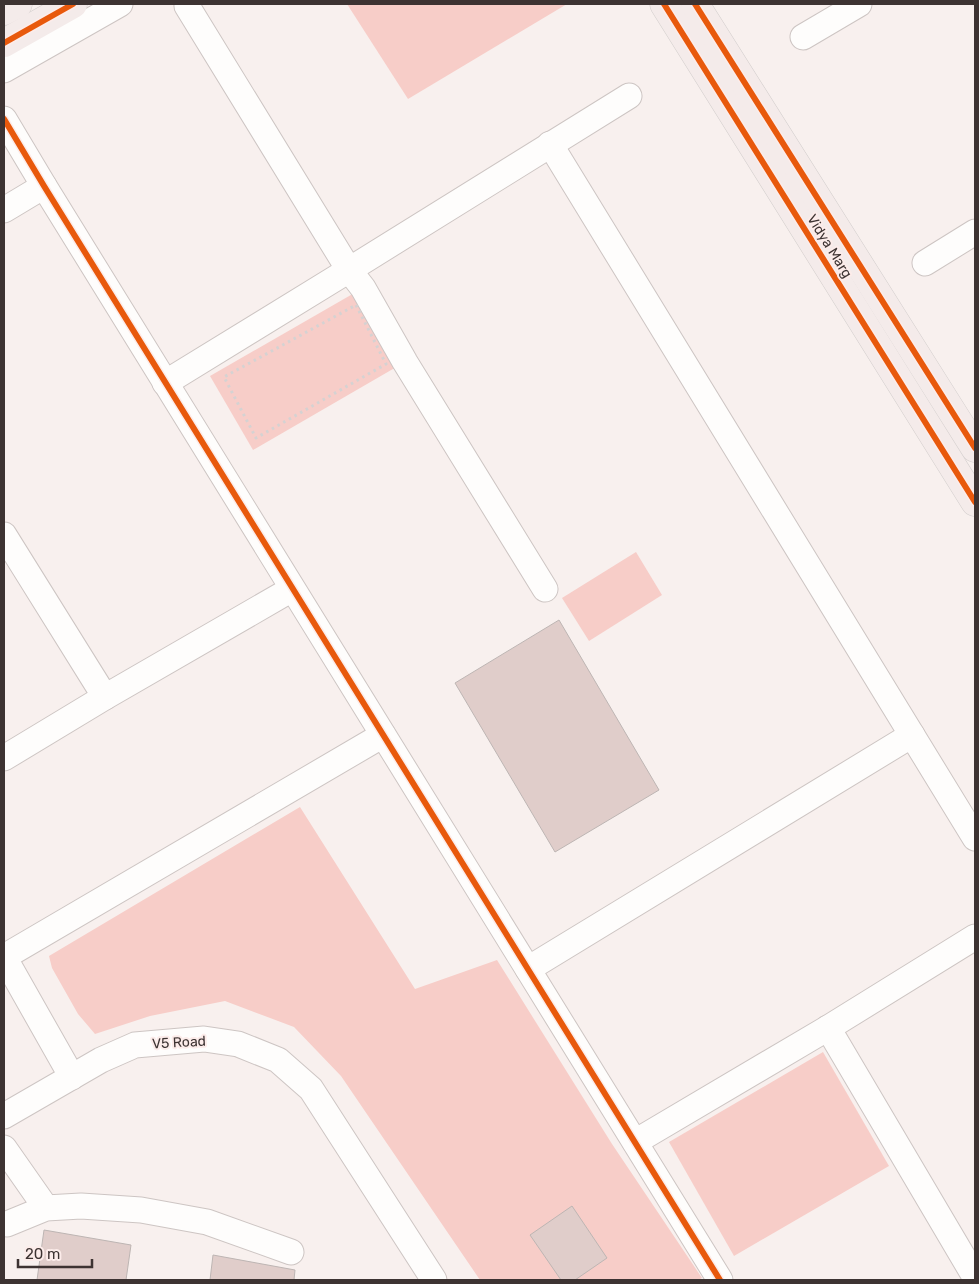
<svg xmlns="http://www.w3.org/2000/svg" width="979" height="1284" font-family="Rubik,sans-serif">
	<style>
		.green { fill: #f7cdc8 }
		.building { fill: #e0cdca; stroke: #bdb5b3 }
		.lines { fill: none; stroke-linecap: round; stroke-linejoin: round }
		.minor-casing { stroke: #cdc5c3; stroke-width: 27 }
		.major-casing { stroke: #d2cdcc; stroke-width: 29 }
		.path { stroke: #d5d2d2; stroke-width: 3; stroke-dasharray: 2.5 4; stroke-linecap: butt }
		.minor { stroke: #fefdfc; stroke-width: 25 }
		.major { stroke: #f4ebea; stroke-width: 28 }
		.cycleway-casing { stroke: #fcecea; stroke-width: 9 }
		.cycleway { stroke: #e8590c; stroke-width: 6 }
		.labels { text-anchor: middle; stroke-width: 4; stroke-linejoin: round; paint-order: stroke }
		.street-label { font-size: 14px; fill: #3d3332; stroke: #fcecea }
	</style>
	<rect width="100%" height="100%" fill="#f8f0ee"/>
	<!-- green -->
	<g class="green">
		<path d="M347,4h220l-159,95z"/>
		<path d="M363,288l42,74 -152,88 -43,-74z"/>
		<path d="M636,552l26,43 -73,46 -27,-43z"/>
		<path d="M300,807l115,182 82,-29 115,184 90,134 -4,2h-218l-139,-204 -47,-49 -69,-26 -75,15 -55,18 -17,-20 -26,-46 -3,-12z"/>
		<path d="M823,1052l66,114 -155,90 -65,-114z"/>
	</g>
	<!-- building -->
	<g class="building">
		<path d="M559,620l100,170 -104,62 -100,-169z"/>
		<path d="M572,1206l35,52 -32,22h-14l-31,-45z"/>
		<path d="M44,1230l87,15 -5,35h-89z"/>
		<path d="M213,1255l82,15 -1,10h-84z"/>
	</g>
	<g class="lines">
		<defs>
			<g id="minor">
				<path d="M187,6l162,264 14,18 42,74 140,227"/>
				<path d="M803,37l56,-33"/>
				<path d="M4,70l116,-66"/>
				<path d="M4,119l40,67 676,1094"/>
				<path d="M550,144l425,694"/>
				<path d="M4,210l40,-24"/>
				<path d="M925,263l50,-31"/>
				<path d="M165,383l184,-113 280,-174"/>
				<path d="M4,535l101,162"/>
				<path d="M4,758l101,-61 187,-108"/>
				<path d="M4,957l379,-222"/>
				<path d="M4,957l68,120"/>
				<path d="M528,969l384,-234"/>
				<path d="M828,1028l147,249"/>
				<path d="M4,1116l97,-56 34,-15 69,-6 34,5 40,16 33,29 123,191"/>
				<path d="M635,1142l193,-114 147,-91"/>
				<path d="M4,1148l42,60"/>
				<path d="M7,1224l39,-16 35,-2 60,4 66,12 84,30"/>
			</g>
			<g id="major">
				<path d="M664,4l311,498"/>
				<path d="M695,4l280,444"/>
				<path d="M4,11l14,-7"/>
				<path d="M4,43l69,-39"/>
			</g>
		</defs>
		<!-- minor casing -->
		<use href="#minor" class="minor-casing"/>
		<!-- major casing -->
		<use href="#major" class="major-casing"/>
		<!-- path -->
		<path class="path" d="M356,305l30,59 -130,74 -32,-61z"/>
		<!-- minor -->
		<use href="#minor" class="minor"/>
		<!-- major -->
		<use href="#major" class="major"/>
		<defs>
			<g id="cycleway">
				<path d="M664,4l311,498"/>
				<path d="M695,4l280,444"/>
				<path d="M4,43l69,-39"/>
				<path d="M4,119l40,67 676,1094"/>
			</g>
		</defs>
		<!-- cycleway casing -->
		<use href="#cycleway" class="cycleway-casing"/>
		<!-- cycleway -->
		<use href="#cycleway" class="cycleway"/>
	</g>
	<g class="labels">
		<!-- street labels -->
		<g class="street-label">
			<text transform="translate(830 246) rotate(58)" y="5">Vidya Marg</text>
			<text transform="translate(179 1042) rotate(-3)" y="5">V5 Road</text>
		</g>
	</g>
	<!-- border -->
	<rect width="979" height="1284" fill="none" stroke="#3d3332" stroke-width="10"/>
	<!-- scale -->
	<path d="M18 1259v8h74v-8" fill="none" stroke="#3d3332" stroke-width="2.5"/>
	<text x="25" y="1259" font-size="15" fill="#3d3332" stroke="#fcecea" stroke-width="4" paint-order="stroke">20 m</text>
</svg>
